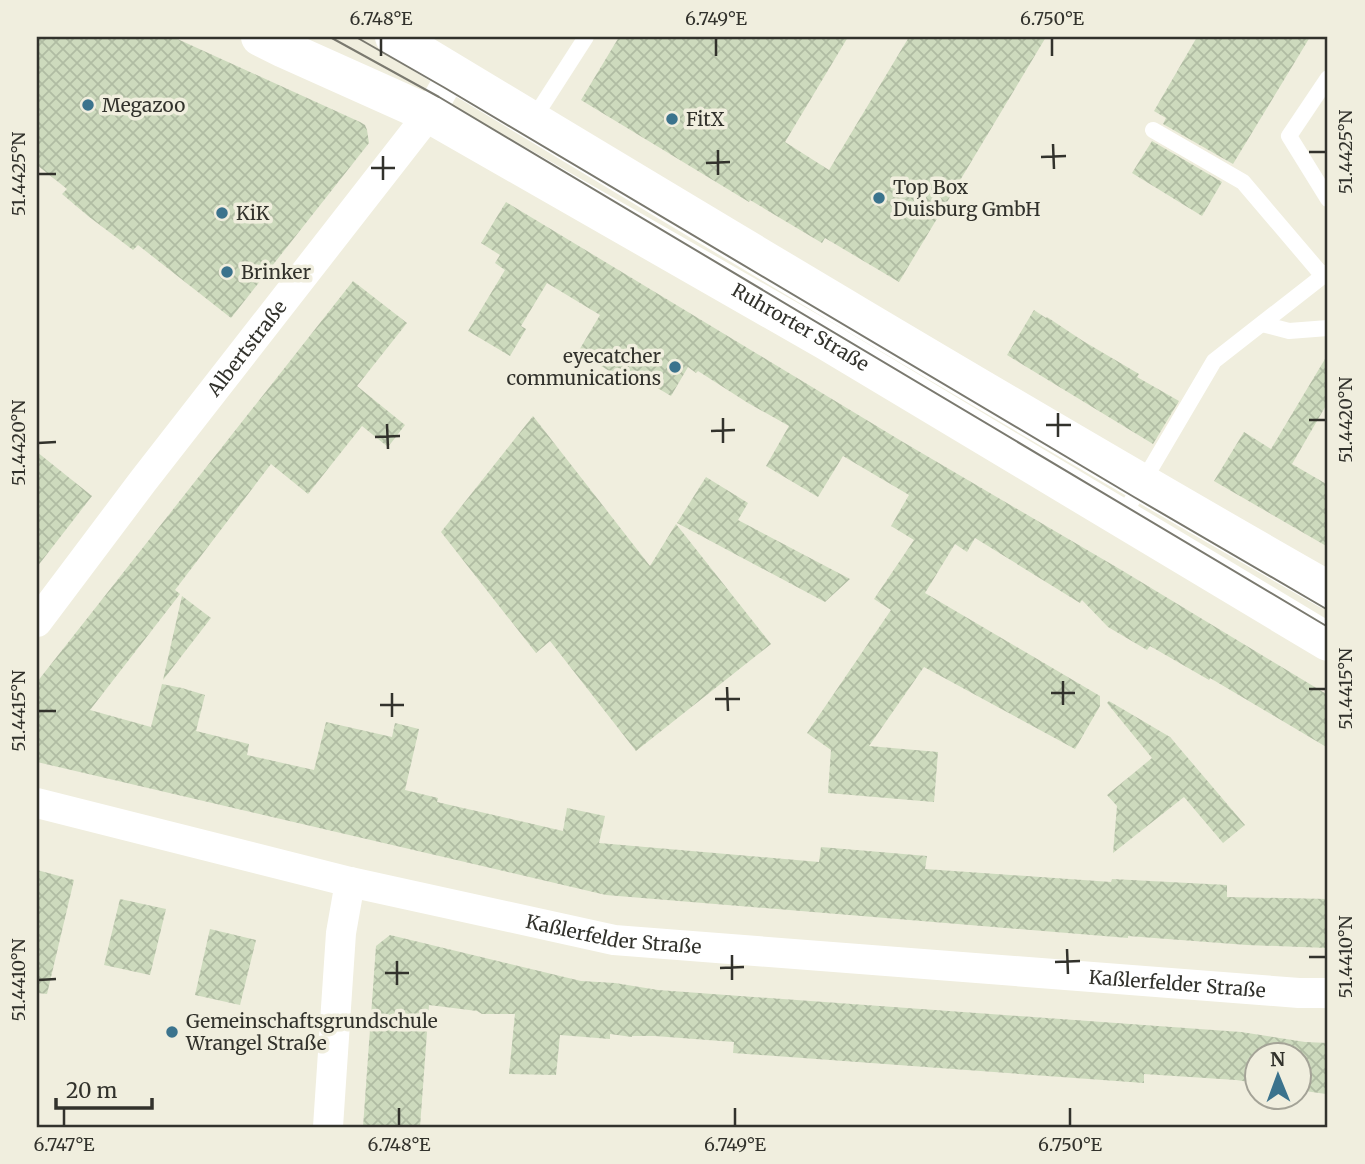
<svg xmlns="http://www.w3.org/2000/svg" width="1365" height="1164" font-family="Merriweather,serif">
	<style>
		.building { fill: url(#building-cross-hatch) }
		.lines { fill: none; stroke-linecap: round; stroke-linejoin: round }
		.lane { stroke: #fff; stroke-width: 16 }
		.street { stroke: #fff; stroke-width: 30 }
		.secondary { stroke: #fff; stroke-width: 38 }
		.tram { stroke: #7a796f; stroke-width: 2 }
		.ticks { fill: none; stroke: #32322c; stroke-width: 2.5 }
		.poi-dot { fill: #3b738d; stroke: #f0eede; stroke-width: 2.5 }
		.labels { text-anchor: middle; stroke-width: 7; stroke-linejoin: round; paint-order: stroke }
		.poi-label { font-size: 19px; fill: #32322c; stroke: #f0eede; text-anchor: start }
		.street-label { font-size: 19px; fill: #32322c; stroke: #f0eede }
		.neatline { fill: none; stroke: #32322c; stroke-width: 2.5 }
		.ticks-label { font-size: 18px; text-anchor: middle; fill: #32322c }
	</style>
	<defs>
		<pattern id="building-cross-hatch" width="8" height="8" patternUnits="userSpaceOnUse" patternTransform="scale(1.75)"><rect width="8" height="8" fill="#cddabd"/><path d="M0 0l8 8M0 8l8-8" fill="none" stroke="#b0bca3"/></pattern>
	</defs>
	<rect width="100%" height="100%" fill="#f0eede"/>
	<!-- building -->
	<g class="building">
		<path d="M37,37h136l187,85 5,3 2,5 2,13 -138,175 -93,-73 -5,5 -45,-34 -26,-22 5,-5 -30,-24z"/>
		<path d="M619,37h229l-63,105 44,28 80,-133h137l-147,245 -74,-44 -3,5 -72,-43 -1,2 -168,-102z"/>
		<path d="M1197,37h113l-77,127 -70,-40 3,-6 -12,-7z"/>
		<path d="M1152,141l70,41 -20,34 -70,-43z"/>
		<path d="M506,202l397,240 220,129 205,124v53l-118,-70 -1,2 -59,-34 -3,4 -39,-23 -26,-27 -2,3 -105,-65 -8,14 -12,-8 -30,49 175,103v10l-25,43 -151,-82 -55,79 69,6 -4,50 -106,-9 3,-43 -24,-17 84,-123 -17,-11 40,-59 -23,-14 18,-31 -66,-39 -25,41 -52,-31 23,-40 -41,-23 -50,-32 -2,2 -8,-6 -17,29 -32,-19 -5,9 -56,-34 22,-37 -53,-32 -26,43 5,3 -16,27 -42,-25 37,-61 -10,-7 5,-8 -19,-12z"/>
		<path d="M353,281l54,42 -50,63 48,39 -17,22 -26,-21 -54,68 -37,-30 -96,126 5,4 -90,116 61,17 11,-43 20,4 23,7 -9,36 53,13 -2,11 67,15 12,-48 66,15 3,-14 24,6 -14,61 33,8 -1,4 126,29 4,-23 38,8 -6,27 220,19 2,-15 106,9 -2,13 186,13 1,-3 115,6v12l101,2v49l-81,-3 -119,-9v2l-522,-43 -569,-133v-80z"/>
		<path d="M1034,310l12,8 1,-1 36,24 56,33 -2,3 42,24 -26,43 -146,-89z"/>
		<path d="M1328,354v48l-36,62 36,21v62l-114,-66 30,-49 27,17z"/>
		<path d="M533,416l117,150 26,-42 95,120 -135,107 -86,-110 -14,12 -95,-121z"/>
		<path d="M37,452l55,44 -55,71z"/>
		<path d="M706,477l42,26 -10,17 112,59 -25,23 -148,-79z"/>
		<path d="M182,596l29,22 -48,62z"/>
		<path d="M1109,701l61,36 75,88 -22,18 -39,-46 -71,56 4,-47 -10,-11 45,-37 -45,-55z"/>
		<path d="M37,870l37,10 -27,114 -10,-1z"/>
		<path d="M120,899l46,10 -16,66 -46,-10z"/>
		<path d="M210,929l46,11 -16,65 -45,-10z"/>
		<path d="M390,935l191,46 34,2 43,7 583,42 64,10 23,1v48h-2v3l-28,-4v-35h-42v28l-20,-3 -92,-6v9l-411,-30 1,-11 -79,-6h-23v1l-22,-3v5l-50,-4 -4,40 -47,-1 6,-60h-33l-5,-3 -48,-6 -9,122h-57l13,-181z"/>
	</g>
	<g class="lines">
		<!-- lane -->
		<g class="lane">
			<path d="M1328,78l-39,58 39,63"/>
			<path d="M532,121l54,-84"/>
			<path d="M1153,130l90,52 80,94"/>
			<path d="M1262,324l27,7 39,-3"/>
			<path d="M1121,519l93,-158 114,-89"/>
		</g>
		<!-- street -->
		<g class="street">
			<path id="s1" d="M37,622l106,-141 286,-367 24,-42"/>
			<path id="s2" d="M37,803l313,79 264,58 685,53h29"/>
			<path d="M328,1127l13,-194 9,-51"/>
		</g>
		<!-- secondary -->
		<g class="secondary">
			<path id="s3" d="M260,37l24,12 145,65 397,227 502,301"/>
			<path d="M394,37c310,187 620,374 934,553"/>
		</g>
		<!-- tram -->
		<g class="tram">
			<path d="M330,37l109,60 889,530"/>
			<path d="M356,37l89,51 689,409 194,113"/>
		</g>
	</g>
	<!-- ticks -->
	<path class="ticks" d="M381,38v18M716,38v18M1052,38v18M1053,144l1,25M718,150v25M1309,152h17M383,156v24M1041,157l25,-1M706,163l24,-1M371,168h24M38,174h18M1058,413v24M723,418v25M1309,420h17M387,424l1,25M1046,425h25M711,431l24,-1M375,437l25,-1M38,443l18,-1M1063,681v24M727,687l1,24M1309,689h17M392,693v24M1051,693h24M715,699h25M380,705h24M38,711h18M1067,949l1,25M732,955v25M1309,957h17M397,961v24M1055,962l25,-1M720,968l24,-1M385,973h24M38,980l18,-1M64,1108v18M399,1108v18M735,1108v18M1070,1108v18"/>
	<!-- markers -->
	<g class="poi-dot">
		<circle cx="88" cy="105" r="7"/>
		<circle cx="672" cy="119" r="7"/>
		<circle cx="879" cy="198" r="7"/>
		<circle cx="222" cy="213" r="7"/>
		<circle cx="227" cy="272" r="7"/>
		<circle cx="675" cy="367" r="7"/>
		<circle cx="172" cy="1032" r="7"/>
	</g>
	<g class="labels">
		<!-- poi labels -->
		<g class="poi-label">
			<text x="102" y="112">Megazoo</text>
			<text x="686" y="126">FitX</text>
			<text x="893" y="194">Top Box<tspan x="893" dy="22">Duisburg GmbH</tspan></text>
			<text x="236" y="220">KiK</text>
			<text x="241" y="279">Brinker</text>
			<text x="661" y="363" text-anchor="end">eyecatcher<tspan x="661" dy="22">communications</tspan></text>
			<text x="186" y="1028">Gemeinschaftsgrundschule<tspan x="186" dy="22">Wrangel Straße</tspan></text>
		</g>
		<!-- street labels -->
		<g class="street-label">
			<text dy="7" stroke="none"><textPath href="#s3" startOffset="614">Ruhrorter Straße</textPath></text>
			<text dy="7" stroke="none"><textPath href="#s1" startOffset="345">Albertstraße</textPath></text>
			<text dy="7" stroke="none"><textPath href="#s2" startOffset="592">Kaßlerfelder Straße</textPath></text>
			<text dy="7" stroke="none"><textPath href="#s2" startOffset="1158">Kaßlerfelder Straße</textPath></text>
		</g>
	</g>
	<!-- border -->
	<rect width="1365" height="1164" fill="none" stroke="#f0eede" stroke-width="77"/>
	<!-- north arrow -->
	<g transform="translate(1278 1076) rotate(359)"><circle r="33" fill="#f0eede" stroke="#a4a397" stroke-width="2"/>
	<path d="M0-5L12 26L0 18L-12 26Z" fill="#3b738d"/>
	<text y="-10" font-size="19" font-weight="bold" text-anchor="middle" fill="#32322c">N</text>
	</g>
	<!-- scale -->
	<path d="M56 1098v10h96v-10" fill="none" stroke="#32322c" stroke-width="3.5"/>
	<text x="66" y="1098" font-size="21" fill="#32322c" stroke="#f0eede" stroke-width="5" paint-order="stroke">20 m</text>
	<rect x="38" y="38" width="1288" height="1088" class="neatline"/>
	<g class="ticks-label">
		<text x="381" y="25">6.748°E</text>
		<text x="716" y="25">6.749°E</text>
		<text x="1052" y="25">6.750°E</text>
		<text transform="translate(1346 152) rotate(-90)" y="6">51.4425°N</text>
		<text transform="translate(19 174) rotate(-90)" y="6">51.4425°N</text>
		<text transform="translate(1346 420) rotate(-90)" y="6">51.4420°N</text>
		<text transform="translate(19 443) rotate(-90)" y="6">51.4420°N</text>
		<text transform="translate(1346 689) rotate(-90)" y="6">51.4415°N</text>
		<text transform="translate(19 711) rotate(-90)" y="6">51.4415°N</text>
		<text transform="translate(1346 957) rotate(-90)" y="6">51.4410°N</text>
		<text transform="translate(19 980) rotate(-90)" y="6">51.4410°N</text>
		<text x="64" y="1151">6.747°E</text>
		<text x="399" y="1151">6.748°E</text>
		<text x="735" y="1151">6.749°E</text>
		<text x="1070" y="1151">6.750°E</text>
	</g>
</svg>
